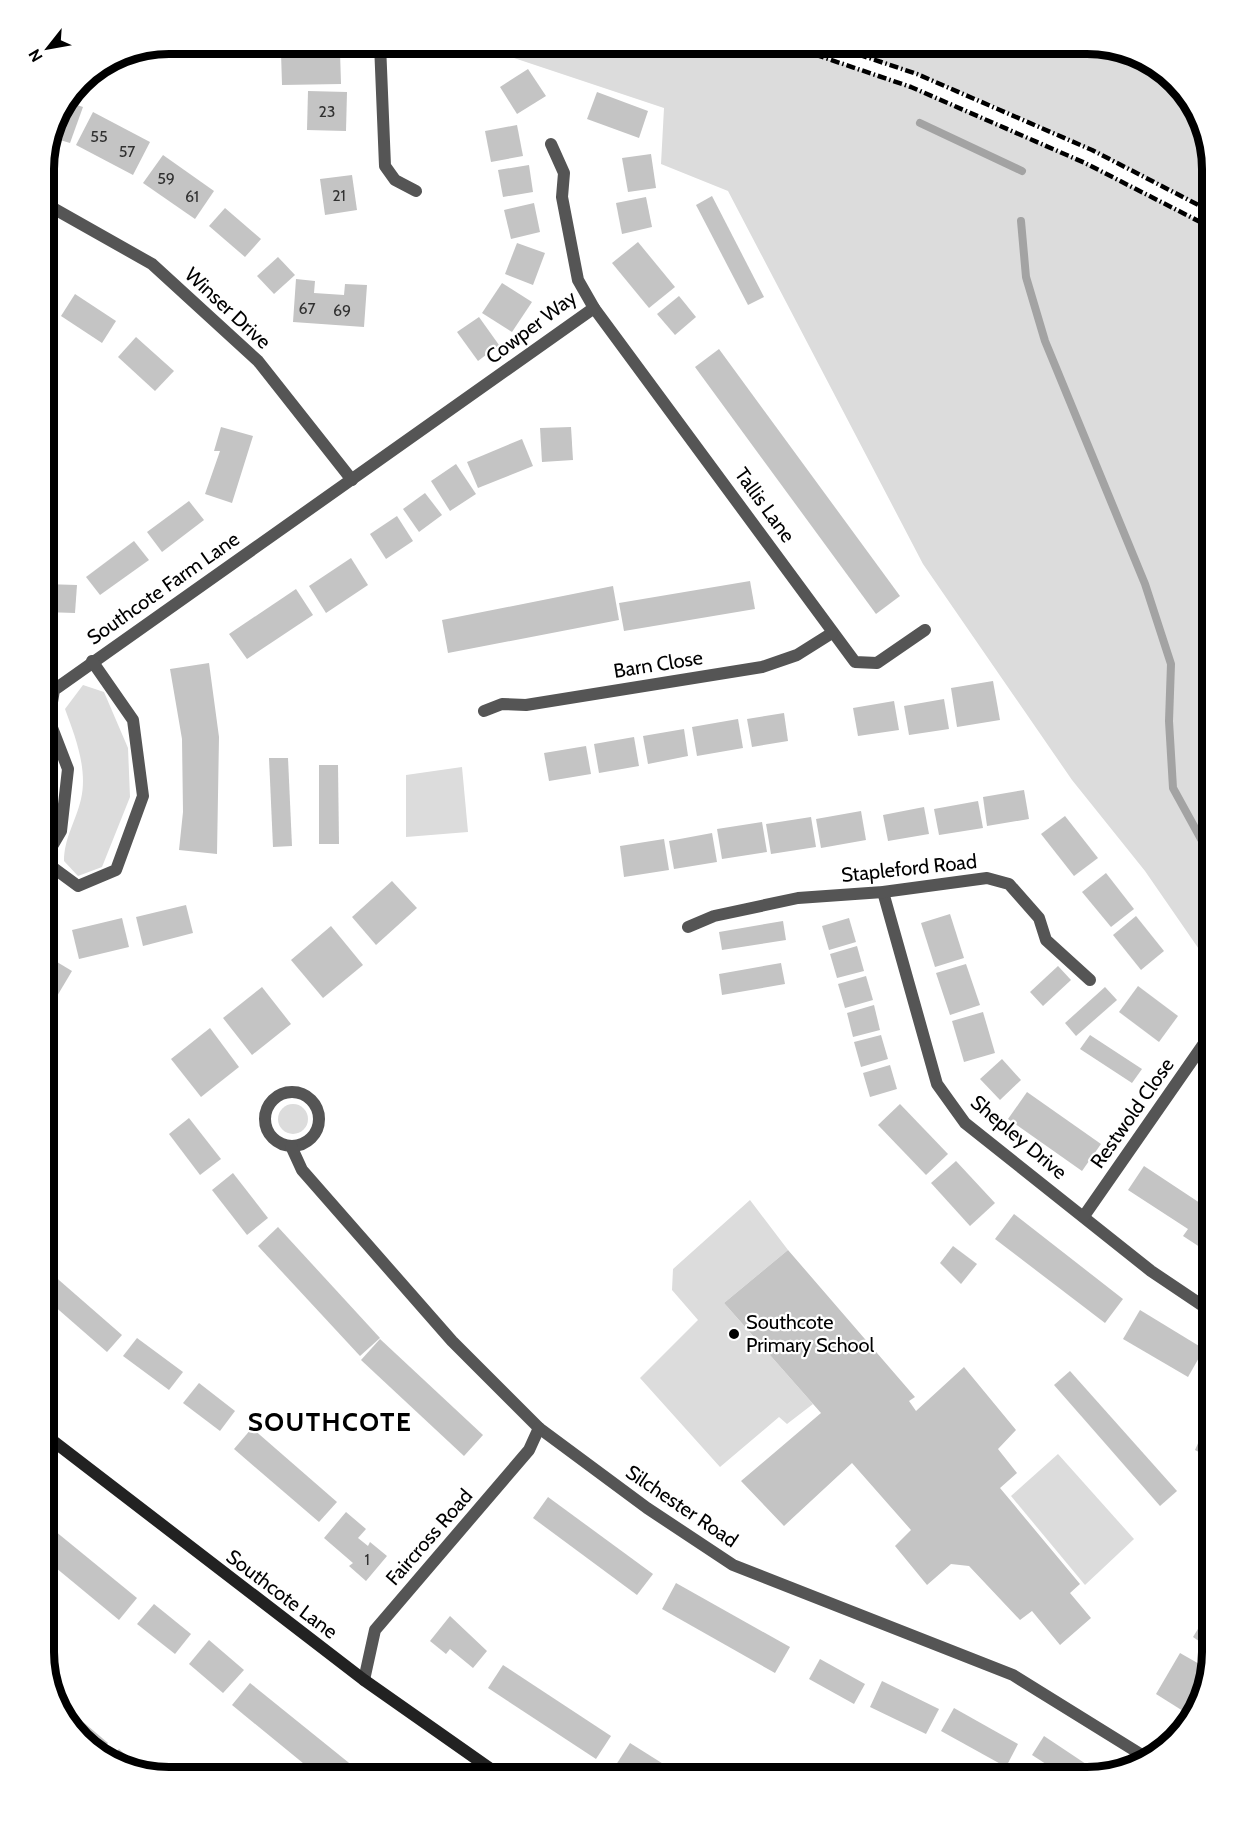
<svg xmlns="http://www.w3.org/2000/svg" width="1256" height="1821" font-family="Cabin,sans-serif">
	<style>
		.green { fill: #dcdcdc }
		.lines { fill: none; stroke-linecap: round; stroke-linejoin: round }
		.stream { stroke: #a3a3a3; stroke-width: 8 }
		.building { fill: #c4c4c4 }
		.street { stroke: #555; stroke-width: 12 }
		.secondary { stroke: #222; stroke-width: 12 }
		.rail { stroke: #000; stroke-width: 4.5; stroke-dasharray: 9 3 1.5 3; stroke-linecap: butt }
		.poi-dot { fill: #000; stroke: #fff; stroke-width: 2 }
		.labels { text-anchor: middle; stroke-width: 4.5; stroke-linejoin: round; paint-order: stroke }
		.number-label { font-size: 16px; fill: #313131 }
		.street-label { font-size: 20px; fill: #000; stroke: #fff }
		.poi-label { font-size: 20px; fill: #000; stroke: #fff; text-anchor: start }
		.district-label { font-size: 26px; font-weight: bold; letter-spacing: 1.5px; fill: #000; stroke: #fff }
		.rim { fill: none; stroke: #000; stroke-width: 8 }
	</style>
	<rect width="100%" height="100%" fill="#fff"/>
	<!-- green -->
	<g class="green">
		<path d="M472,44h312l127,43 174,76 127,65v740l-67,-97 -73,-91 -149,-216 -195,-373 -67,-27 3,-56z"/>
		<path d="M827,44h268l62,20 39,42 16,63v43c-92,-50 -188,-96 -286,-134 -32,-12 -66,-22 -99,-34z"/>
		<path d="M83,685l21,7 24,56 2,49 -28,70 -24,9 -14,-15c0,-23 12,-40 17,-62 7,-30 -6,-63 -16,-90z"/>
		<path d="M462,767l6,65 -62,5v-62z"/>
		<circle cx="293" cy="1119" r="15"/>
		<path d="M750,1200l38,50 -64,53 89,101 -26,20 -8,-7 -59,50 -80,-89 58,-58 -26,-30 1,-21z"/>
		<path d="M1058,1454l76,85 -49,46 -74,-89z"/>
	</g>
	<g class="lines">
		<!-- stream -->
		<g class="stream">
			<path d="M920,123l102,48"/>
			<path d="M1021,221l5,56 19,64 100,243 26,80 -2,57 4,67 39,71"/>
		</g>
	</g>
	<!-- building -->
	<g class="building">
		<path d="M340,52l1,32 -59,1 -1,-32z"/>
		<path d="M528,69l18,27 -29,18 -17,-27z"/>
		<path d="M308,91l39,1 -1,39 -39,-1z"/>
		<path d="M597,92l51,19 -9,27 -52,-19z"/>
		<path d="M65,101l18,6 -13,36 -20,-6 6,-23z"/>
		<path d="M93,112l57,30 -17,33 -57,-30z"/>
		<path d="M517,125l6,31 -32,6 -6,-31z"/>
		<path d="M651,154l5,34 -28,4 -6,-34z"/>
		<path d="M163,155l51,36 -19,28 -52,-36z"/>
		<path d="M529,165l4,27 -30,5 -5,-27z"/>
		<path d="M352,175l5,35 -32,5 -5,-36z"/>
		<path d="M712,196l52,101 -16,8 -52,-100z"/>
		<path d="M646,197l6,30 -30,7 -6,-31z"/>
		<path d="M534,203l6,29 -29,7 -7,-29z"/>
		<path d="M225,208l36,31 -16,18 -36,-31z"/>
		<path d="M638,242l37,45 -26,21 -37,-45z"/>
		<path d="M517,243l28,10 -12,32 -28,-11z"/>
		<path d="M278,257l17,18 -21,19 -17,-18z"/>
		<path d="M44,279l10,3 -10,27z"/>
		<path d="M296,279l19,2 -1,12 30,2 1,-11 22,1 -3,42 -71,-5z"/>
		<path d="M502,283l30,19 -20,30 -30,-19z"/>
		<path d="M75,294l41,27 -14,22 -41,-27z"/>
		<path d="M679,296l17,21 -21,18 -18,-21z"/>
		<path d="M479,317l20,28 -21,16 -21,-29z"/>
		<path d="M136,337l38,34 -19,20 -37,-34z"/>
		<path d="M719,349l181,247 -24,18 -181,-247z"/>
		<path d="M221,427l32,9 -21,67 -27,-9 15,-43h-6z"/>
		<path d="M571,427l2,33 -31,2 -2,-34z"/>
		<path d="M522,439l11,27 -55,22 -11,-26z"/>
		<path d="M456,464l20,30 -26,17 -19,-30z"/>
		<path d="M425,493l17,22 -23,17 -16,-23z"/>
		<path d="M189,501l15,19 -42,32 -15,-20z"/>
		<path d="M397,516l16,25 -27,18 -16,-25z"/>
		<path d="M134,541l15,19 -49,35 -14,-18z"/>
		<path d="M351,558l17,27 -42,28 -17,-27z"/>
		<path d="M750,581l5,28 -131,22 -5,-28z"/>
		<path d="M44,584l33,1 -2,28 -31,-1z"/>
		<path d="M613,586l6,34 -171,33 -6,-33z"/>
		<path d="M296,589l17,26 -66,44 -18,-25z"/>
		<path d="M209,663l10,74 -2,117 -38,-4 4,-38 -1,-73 -12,-70z"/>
		<path d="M993,681l7,39 -43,7 -6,-39z"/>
		<path d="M944,699l5,30 -40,6 -5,-29z"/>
		<path d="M894,701l5,29 -41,6 -5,-28z"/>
		<path d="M784,713l4,28 -36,6 -5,-28z"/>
		<path d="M738,719l5,29 -46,8 -5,-29z"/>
		<path d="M684,729l4,27 -40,8 -5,-28z"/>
		<path d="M634,737l5,29 -40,7 -5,-29z"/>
		<path d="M586,746l5,28 -42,7 -5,-28z"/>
		<path d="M269,758h19l4,88 -19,1z"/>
		<path d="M319,765h19l1,79h-20z"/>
		<path d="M1024,790l5,29 -42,7 -4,-29z"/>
		<path d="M978,801l5,27 -44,7 -5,-26z"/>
		<path d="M924,807l5,27 -41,7 -5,-26z"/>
		<path d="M861,811l5,29 -45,8 -5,-29z"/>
		<path d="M1065,816l33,42 -24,18 -33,-42z"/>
		<path d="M811,817l5,30 -45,7 -5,-30z"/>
		<path d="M762,822l5,30 -45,7 -5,-30z"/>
		<path d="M712,833l5,29 -43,7 -5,-28z"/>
		<path d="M664,839l5,31 -45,7 -4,-31z"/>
		<path d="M1106,873l28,36 -23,18 -29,-35z"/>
		<path d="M392,881l25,27 -41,37 -24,-28z"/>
		<path d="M186,905l7,28 -50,13 -7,-29z"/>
		<path d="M950,914l14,44 -29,9 -14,-44z"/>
		<path d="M1136,916l28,35 -23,19 -28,-35z"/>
		<path d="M122,918l7,29 -50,12 -7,-29z"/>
		<path d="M849,918l7,24 -27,8 -7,-24z"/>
		<path d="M783,921l3,19 -64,10 -3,-18z"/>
		<path d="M331,926l32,39 -40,33 -32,-38z"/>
		<path d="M857,946l7,25 -27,7 -7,-24z"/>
		<path d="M52,959l20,12 -28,47v-45z"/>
		<path d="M781,963l4,21 -63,11 -3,-21z"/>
		<path d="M966,964l14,41 -30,10 -14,-42z"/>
		<path d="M1058,966l13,14 -28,26 -13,-14z"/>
		<path d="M866,976l7,24 -28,8 -7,-24z"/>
		<path d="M1138,986l40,30 -19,26 -40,-30z"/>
		<path d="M262,987l29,37 -39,31 -29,-37z"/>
		<path d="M1105,987l12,13 -41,36 -11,-13z"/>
		<path d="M874,1005l6,25 -27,7 -6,-24z"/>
		<path d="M983,1012l12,41 -31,9 -12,-41z"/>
		<path d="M210,1028l29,39 -38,30 -30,-38z"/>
		<path d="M881,1035l7,24 -27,8 -7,-25z"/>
		<path d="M1090,1035l52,34 -10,14 -52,-34z"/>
		<path d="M1002,1059l19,21 -21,20 -20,-21z"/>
		<path d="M890,1065l7,24 -27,8 -7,-24z"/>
		<path d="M1027,1092l74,52 -19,27 -74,-52z"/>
		<path d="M900,1104l48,50 -22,21 -48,-50z"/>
		<path d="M189,1118l32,41 -21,16 -31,-41z"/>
		<path d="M956,1161l39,42 -25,23 -39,-43z"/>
		<path d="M1144,1166l59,39 -4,7 13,9v34l-29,-19 5,-7 -60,-39z"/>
		<path d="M233,1173l35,45 -21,17 -35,-45z"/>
		<path d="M1014,1214l109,85 -18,24 -110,-84z"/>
		<path d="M278,1227l102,111 -20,18 -102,-110z"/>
		<path d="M953,1246l24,18 -16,20 -21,-21z"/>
		<path d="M788,1250l127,147 -6,4 7,10 48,-44 52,63 -18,19 19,24 -17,15 80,96 -10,9 21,25 -31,27 -28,-34 -12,9 -51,-54 -18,-2 -24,21 -32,-39 16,-16 -59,-67 -68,63 -43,-45 80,-68 -97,-110z"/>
		<path d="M44,1267l78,68 -15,17 -63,-55z"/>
		<path d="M1140,1310l64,39 -16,28 -65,-38z"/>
		<path d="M137,1338l46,34 -14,18 -46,-34z"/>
		<path d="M380,1339l103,96 -19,21 -103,-96z"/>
		<path d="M1070,1371l107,120 -17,15 -106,-121z"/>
		<path d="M199,1383l36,28 -15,20 -37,-28z"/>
		<path d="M1212,1412v47l-17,-9z"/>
		<path d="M252,1428l85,74 -18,20 -85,-73z"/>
		<path d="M548,1497l105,77 -16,21 -104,-77z"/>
		<path d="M346,1512l20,17 -8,9 10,8 2,-4 17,14 -21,25 -17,-15 4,-3 -29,-25z"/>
		<path d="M44,1522l93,76 -18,22 -75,-62z"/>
		<path d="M676,1583l114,64 -15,26 -113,-64z"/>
		<path d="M154,1604l37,30 -16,20 -38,-30z"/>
		<path d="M1212,1606v44l-19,-13z"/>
		<path d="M450,1616l37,35 -14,17 -23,-19 -4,5 -16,-13z"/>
		<path d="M209,1640l35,30 -21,23 -34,-29z"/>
		<path d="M1180,1653l28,16 -25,42 -27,-17z"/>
		<path d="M820,1659l45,25 -11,20 -45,-25z"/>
		<path d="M503,1665l108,71 -15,23 -108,-71z"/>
		<path d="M882,1681l57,28 -13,25 -56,-27z"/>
		<path d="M250,1683l114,92 -2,2h-42l-88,-72z"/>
		<path d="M954,1708l64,36 -12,23 -65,-36z"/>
		<path d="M69,1710l39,33 -9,10 -36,-36z"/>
		<path d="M1044,1736l42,28 -8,13h-12l-34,-22z"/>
		<path d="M630,1743l54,34h-55l-15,-9z"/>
		<path d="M119,1749l26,23 -37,-11z"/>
	</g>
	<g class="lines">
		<!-- street -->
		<g class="street">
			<path d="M380,44l5,122 10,14 21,11"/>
			<path d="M44,203l108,61 106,97 94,119"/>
			<path d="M594,308l261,354 22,1 48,-33"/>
			<path d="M484,711l18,-7 24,1 236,-38 35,-12 35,-22"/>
			<path d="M44,860l17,-29 7,-62 -19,-49 5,-30 540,-382 -16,-28 -16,-83 2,-24 -13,-29"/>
			<path d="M44,861l34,25 38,-16 27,-74 -10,-76 -41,-59"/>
			<path d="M883,892l54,192 28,39 186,148 61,41"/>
			<path d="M688,927l26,-11 84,-18 85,-6 104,-14 22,6 30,34 7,22 44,40"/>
			<circle cx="292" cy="1119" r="27"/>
			<path d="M291,1146l11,24 150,171 87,87 108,80 86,57 280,110 137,85"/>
			<path d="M1084,1216l128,-184"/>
			<path d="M364,1680l11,-50 154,-180 10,-22"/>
		</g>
		<!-- secondary -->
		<path class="secondary" d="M44,1434l320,246 138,97"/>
		<!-- rail -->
		<g class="rail">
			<path d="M784,44l127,43 174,76 127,65"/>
			<path d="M827,44l90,30 175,76 120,62"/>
		</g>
	</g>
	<!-- markers -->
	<circle class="poi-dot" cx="734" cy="1334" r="6"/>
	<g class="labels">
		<!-- number labels -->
		<g class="number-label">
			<text x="327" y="117">23</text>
			<text x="99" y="142">55</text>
			<text x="127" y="157">57</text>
			<text x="166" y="184">59</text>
			<text x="339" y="201">21</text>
			<text x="192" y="202">61</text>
			<text x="307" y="314">67</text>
			<text x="342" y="316">69</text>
			<text x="367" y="1565">1</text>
		</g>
		<!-- street labels -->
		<g class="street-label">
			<text transform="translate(228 308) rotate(43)" y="7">Winser Drive</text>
			<text transform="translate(531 327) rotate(-37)" y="7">Cowper Way</text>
			<text transform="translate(765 505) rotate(54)" y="7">Tallis Lane</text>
			<text transform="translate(163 588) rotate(-35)" y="7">Southcote Farm Lane</text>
			<text transform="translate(658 664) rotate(-9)" y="7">Barn Close</text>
			<text transform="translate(909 868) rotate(-6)" y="7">Stapleford Road</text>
			<text transform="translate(1132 1113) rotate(-55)" y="7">Restwold Close</text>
			<text transform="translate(1019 1137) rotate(40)" y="7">Shepley Drive</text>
			<text transform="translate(682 1506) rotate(34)" y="7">Silchester Road</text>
			<text transform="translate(429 1537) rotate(-49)" y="7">Faircross Road</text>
			<text transform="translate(282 1594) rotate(37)" y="7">Southcote Lane</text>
		</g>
		<!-- poi labels -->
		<g class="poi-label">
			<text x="746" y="1329">Southcote<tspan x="746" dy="23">Primary School</tspan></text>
		</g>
		<!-- district labels -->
		<g class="district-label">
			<text x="330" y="1431">SOUTHCOTE</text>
		</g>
	</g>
	<!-- crop -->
	<path d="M0 0H1256V1821H0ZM169 54H1087A115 115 0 0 1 1202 169V1652A115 115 0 0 1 1087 1767H169A115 115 0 0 1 54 1652V169A115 115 0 0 1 169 54Z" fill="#fff" fill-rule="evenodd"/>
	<path class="rim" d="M169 54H1087A115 115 0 0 1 1202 169V1652A115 115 0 0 1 1087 1767H169A115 115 0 0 1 54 1652V169A115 115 0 0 1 169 54Z"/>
	<!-- north arrow -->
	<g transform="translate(48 48) rotate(239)" stroke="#ffffff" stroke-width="4.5" paint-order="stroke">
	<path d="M0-4.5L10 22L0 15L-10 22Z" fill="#000000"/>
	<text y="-9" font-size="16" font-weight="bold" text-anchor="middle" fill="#000000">N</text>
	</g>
</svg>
